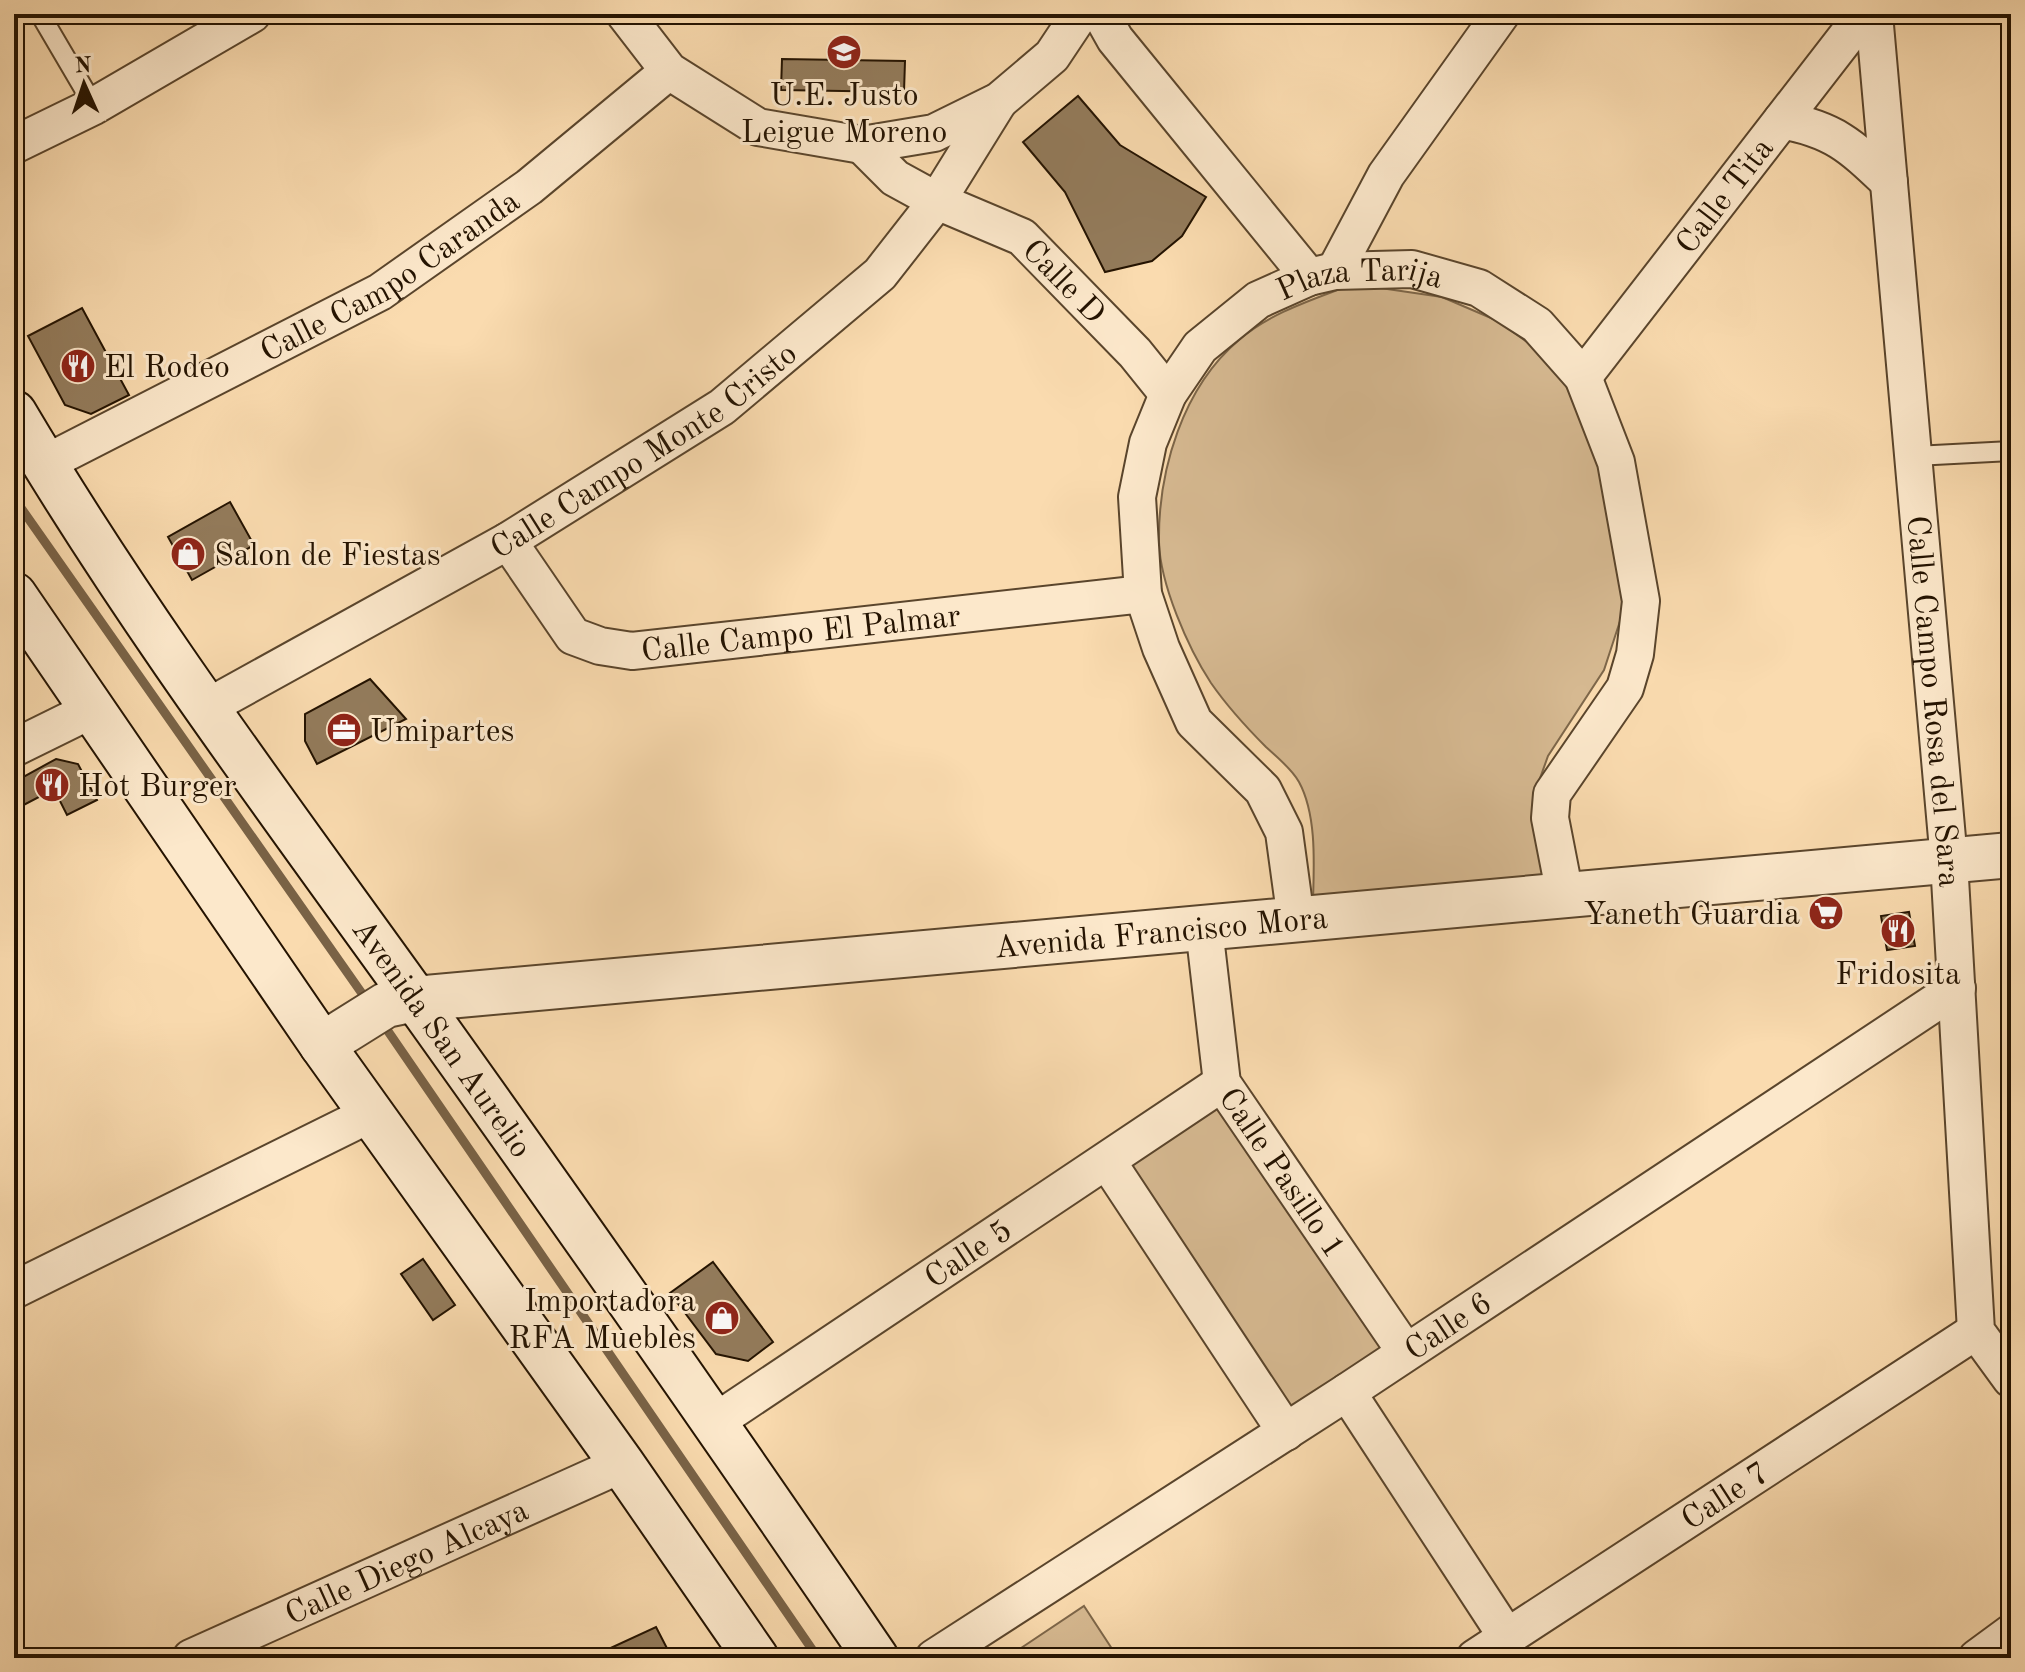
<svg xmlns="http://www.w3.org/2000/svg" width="2025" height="1672" font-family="'Old Standard TT',serif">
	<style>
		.green { fill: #d6b991; stroke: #7d6649; stroke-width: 2 }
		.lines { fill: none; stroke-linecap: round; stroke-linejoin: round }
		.stream { stroke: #796246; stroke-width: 9 }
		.building { fill: #937b5b; stroke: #241301; stroke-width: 2 }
		.service-casing { stroke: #5a452c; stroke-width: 22 }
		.minor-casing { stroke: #5a452c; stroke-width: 40 }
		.tertiary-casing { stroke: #5a452c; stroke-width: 48 }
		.secondary-casing { stroke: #241301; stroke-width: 48 }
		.service { stroke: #fce8cb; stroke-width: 18 }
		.minor { stroke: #fce8cb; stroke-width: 36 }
		.tertiary { stroke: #fce8cb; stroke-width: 44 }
		.secondary { stroke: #fce8cb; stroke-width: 44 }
		.labels { text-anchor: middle; stroke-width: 6; stroke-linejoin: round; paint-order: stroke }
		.poi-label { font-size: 32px; fill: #241301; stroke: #fce8cb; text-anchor: start }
		.street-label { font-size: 32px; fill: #241301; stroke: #fce8cb }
	</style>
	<rect width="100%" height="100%" fill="#fadbaf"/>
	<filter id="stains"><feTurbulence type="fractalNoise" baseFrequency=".0025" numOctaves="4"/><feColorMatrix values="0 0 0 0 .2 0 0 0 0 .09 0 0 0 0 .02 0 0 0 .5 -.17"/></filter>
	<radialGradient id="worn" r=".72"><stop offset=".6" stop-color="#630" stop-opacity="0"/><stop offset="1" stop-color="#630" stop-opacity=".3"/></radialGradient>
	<!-- green -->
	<g class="green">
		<path d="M1353,284l89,13 56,24 50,36 31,50 21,63 17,74 6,68 -19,58 -56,86 -14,39 24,82 -245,24c1,-36 4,-86 -14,-119 -7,-13 -22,-25 -33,-35 -20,-20 -39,-41 -55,-64 -23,-35 -51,-99 -52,-141 -1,-72 24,-155 80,-202 32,-28 76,-41 114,-56z"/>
		<path d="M1222,1102l164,243 -99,65 -162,-246z"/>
		<path d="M1084,1606l34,52h-112z"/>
	</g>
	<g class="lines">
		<!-- stream -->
		<g class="stream">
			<path d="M14,498l354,504"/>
			<path d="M381,1021l437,637"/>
		</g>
	</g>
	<!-- building -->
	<g class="building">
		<path d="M782,59l123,2 -1,31 -123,-2z"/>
		<path d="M1078,96l42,49 86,52 -24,39 -30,25 -47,11 -40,-80 -42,-50z"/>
		<path d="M82,308l47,87 -38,19 -26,-9 -37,-69z"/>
		<path d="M230,502l24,43 -62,35 -24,-43z"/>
		<path d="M370,679l36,40 -89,45 -12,-23v-27z"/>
		<path d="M56,759l22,5 19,36 -30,15 -13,-26 -40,21v-28z"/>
		<path d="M1909,912l6,34 -28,4 -6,-34z"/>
		<path d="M423,1259l32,46 -22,15 -32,-46z"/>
		<path d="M713,1262l60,80 -25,19 -32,-7 -46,-61z"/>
		<path d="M656,1627l16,31h-83z"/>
	</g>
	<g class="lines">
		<defs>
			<g id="service">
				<path d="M40,14l54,92"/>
				<path d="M1915,456l96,-5"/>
			</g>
			<g id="minor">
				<path d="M625,14l44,57 89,56 104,18 72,-12 65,-32 53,-45 28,-42"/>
				<path d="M1101,14l14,25 194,238"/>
				<path id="s1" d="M1874,14l75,847 27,470 35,48"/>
				<path d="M1782,120c53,10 69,26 107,62"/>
				<path d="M14,145l80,-39 158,-92"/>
				<path id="s2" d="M862,145l33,33 42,23 85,36 113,116 33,41"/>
				<path d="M1335,271l51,-96 115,-161"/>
				<path id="s3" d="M1583,377l281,-363"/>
				<path id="s4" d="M44,464l336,-172 149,-105 140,-116"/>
				<path id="s5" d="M508,541l65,95 27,10 32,5 511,-57"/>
				<path id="s6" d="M206,708l302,-167 214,-134 158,-133 57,-73 62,-100"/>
				<path d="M14,748l79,-39"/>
				<path id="s7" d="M1296,920l-12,-88 -21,-42 -69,-68 -33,-74 -18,-54 -6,-97 11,-54 20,-49 32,-47 58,-47 51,-23 26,-6 77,-2 67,19 58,37 46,52 33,85 25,139 -6,53 -10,34 -73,106 -2,24 15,77"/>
				<path id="s8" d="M1204,928l18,155 183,268"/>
				<path d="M1107,1161l179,271"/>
				<path d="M14,1290l358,-177"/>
				<path d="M1347,1392l160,245"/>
				<path id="s9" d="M715,1422l507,-339"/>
				<path id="s10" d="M191,1658l431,-194"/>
				<path id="s11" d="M934,1658l413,-266 610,-404"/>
				<path id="s12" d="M1475,1658l501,-327"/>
				<path d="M1977,1658l34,-25"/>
			</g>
			<g id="tertiary">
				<path id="s13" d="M322,1045l64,-40 29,-6 1596,-144"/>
			</g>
			<g id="secondary">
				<path id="s14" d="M14,413c120,203 262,392 400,584 156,218 311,439 462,661"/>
				<path d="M14,595l308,450 300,419 134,194"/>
			</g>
		</defs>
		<!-- service casing -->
		<use href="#service" class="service-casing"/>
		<!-- minor casing -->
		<use href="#minor" class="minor-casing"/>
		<!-- tertiary casing -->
		<use href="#tertiary" class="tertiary-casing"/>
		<!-- secondary casing -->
		<use href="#secondary" class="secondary-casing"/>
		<!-- service -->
		<use href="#service" class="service"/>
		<!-- minor -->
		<use href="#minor" class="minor"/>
		<!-- tertiary -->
		<use href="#tertiary" class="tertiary"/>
		<!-- secondary -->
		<use href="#secondary" class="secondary"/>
	</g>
	<!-- icons -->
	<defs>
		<symbol id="school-disc" viewBox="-11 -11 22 22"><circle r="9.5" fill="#8f2418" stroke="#fce8cb"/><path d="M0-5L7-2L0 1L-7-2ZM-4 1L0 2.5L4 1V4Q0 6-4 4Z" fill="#fff"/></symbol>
		<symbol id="restaurant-disc" viewBox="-11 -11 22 22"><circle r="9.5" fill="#8f2418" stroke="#fce8cb"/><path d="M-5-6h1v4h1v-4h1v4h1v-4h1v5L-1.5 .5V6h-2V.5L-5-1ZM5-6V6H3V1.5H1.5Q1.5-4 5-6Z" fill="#fff"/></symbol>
		<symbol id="shop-disc" viewBox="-11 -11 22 22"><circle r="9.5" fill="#8f2418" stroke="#fce8cb"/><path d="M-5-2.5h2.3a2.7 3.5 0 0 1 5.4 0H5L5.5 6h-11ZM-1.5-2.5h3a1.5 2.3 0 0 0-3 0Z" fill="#fff"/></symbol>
		<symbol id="office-disc" viewBox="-11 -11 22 22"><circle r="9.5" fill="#8f2418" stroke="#fce8cb"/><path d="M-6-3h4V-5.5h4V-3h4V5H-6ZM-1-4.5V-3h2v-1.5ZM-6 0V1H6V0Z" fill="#fff"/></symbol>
		<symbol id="supermarket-disc" viewBox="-11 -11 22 22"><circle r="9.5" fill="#8f2418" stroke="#fce8cb"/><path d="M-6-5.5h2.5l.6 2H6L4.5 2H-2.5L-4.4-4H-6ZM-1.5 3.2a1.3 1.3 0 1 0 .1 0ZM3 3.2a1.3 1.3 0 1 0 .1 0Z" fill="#fff"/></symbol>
	</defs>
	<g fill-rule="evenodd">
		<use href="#school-disc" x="824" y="32" width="40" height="40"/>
		<use href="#restaurant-disc" x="58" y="346" width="40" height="40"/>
		<use href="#shop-disc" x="168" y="534" width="40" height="40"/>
		<use href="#office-disc" x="324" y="710" width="40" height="40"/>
		<use href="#restaurant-disc" x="32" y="765" width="40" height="40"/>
		<use href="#supermarket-disc" x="1806" y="893" width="40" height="40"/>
		<use href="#restaurant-disc" x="1878" y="911" width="40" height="40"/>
		<use href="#shop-disc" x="702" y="1298" width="40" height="40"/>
	</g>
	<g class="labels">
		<!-- poi labels -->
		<g class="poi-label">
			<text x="844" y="105" text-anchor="middle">U.E. Justo<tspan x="844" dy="37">Leigue Moreno</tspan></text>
			<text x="104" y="377">El Rodeo</text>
			<text x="214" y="565">Salon de Fiestas</text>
			<text x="370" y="741">Umipartes</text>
			<text x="78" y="796">Hot Burger</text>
			<text x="1800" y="924" text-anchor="end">Yaneth Guardia</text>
			<text x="1898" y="984" text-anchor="middle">Fridosita</text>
			<text x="696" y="1311" text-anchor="end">Importadora<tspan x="696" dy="37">RFA Muebles</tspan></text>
		</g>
		<!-- street labels -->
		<g class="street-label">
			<text dy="11" stroke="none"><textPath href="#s3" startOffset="230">Calle Tita</textPath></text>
			<text dy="11" stroke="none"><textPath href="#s4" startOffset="394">Calle Campo Caranda</textPath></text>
			<text dy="11" stroke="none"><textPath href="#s2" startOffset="248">Calle D</textPath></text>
			<text dy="11" stroke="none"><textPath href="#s7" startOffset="814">Plaza Tarija</textPath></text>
			<text dy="11" stroke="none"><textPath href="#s6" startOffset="508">Calle Campo Monte Cristo</textPath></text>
			<text dy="11" stroke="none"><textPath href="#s5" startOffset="346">Calle Campo El Palmar</textPath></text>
			<text dy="11" stroke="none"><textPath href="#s1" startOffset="690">Calle Campo Rosa del Sara</textPath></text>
			<text dy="11" stroke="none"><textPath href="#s13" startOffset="854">Avenida Francisco Mora</textPath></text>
			<text dy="11" stroke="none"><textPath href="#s14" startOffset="758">Avenida San Aurelio</textPath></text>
			<text dy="11" stroke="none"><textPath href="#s8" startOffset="264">Calle Pasillo 1</textPath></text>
			<text dy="11" stroke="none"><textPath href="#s9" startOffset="304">Calle 5</textPath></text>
			<text dy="11" stroke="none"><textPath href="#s11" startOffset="612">Calle 6</textPath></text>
			<text dy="11" stroke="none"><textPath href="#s12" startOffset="298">Calle 7</textPath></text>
			<text dy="11" stroke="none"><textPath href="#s10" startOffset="236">Calle Diego Alcaya</textPath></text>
		</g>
	</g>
	<!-- margin -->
	<rect width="2025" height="1672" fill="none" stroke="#fadbaf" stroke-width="48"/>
	<rect x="16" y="16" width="1993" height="1640" fill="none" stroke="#241301" stroke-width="4"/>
	<rect x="24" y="24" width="1977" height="1624" fill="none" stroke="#241301" stroke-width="2"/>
	<!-- north arrow -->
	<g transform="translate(84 84) rotate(357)" stroke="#fce8cb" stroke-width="6" paint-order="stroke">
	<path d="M0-6L14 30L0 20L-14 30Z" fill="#241301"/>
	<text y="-12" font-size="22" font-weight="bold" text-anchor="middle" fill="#241301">N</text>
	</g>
	<rect width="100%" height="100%" filter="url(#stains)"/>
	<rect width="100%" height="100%" fill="url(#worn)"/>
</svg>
